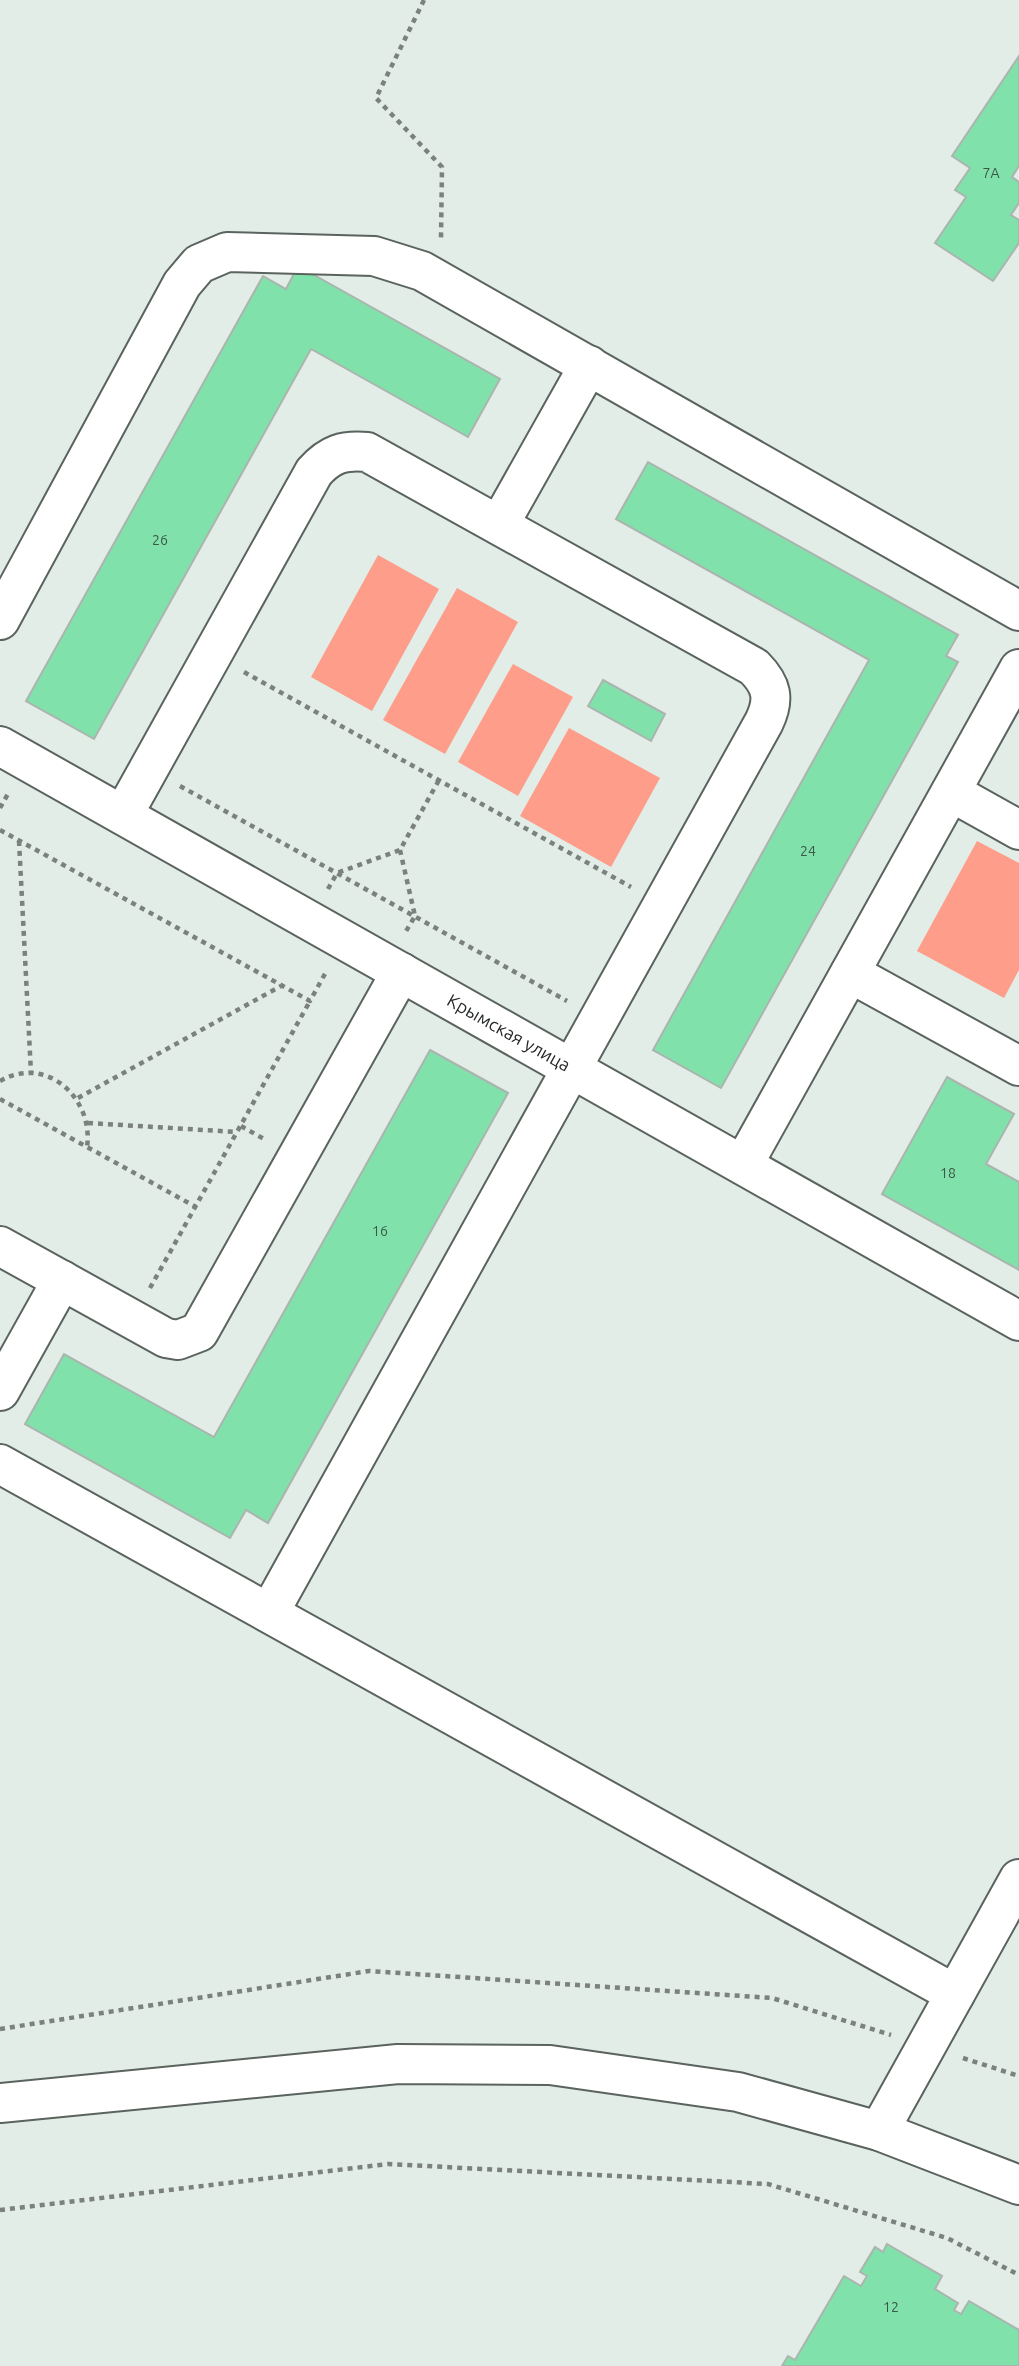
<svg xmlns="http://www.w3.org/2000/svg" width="1019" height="2366" font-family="Ubuntu,sans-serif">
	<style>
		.green { fill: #fd9d8a }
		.building { fill: #81e1ab; stroke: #abb4ae; stroke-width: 2 }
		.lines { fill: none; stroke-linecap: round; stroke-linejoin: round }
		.minor-casing { stroke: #5a635d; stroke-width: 42 }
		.path { stroke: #7b817d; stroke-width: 4.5; stroke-dasharray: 5 5; stroke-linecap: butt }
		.minor { stroke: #fff; stroke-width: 38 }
		.labels { text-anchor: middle; stroke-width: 7; stroke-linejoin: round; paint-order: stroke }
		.number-label { font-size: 14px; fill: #3c5747 }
		.street-label { font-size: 18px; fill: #252926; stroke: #fff }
	</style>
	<rect width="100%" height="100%" fill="#e3ede7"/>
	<!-- green -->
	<g class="green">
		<path d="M378,555l61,34 -67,122 -61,-34z"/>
		<path d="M457,588l61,34 -73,132 -62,-34z"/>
		<path d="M513,664l60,33 -55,99 -60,-34z"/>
		<path d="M569,728l91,50 -49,89 -91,-51z"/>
		<path d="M977,841l42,22v107l-15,28 -87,-47z"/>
	</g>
	<!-- building -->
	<g class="building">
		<path d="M1019,56v110l-7,11 7,5v21l-8,12 8,5v23l-26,38 -58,-38 31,-46 -11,-7 15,-22 -18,-12z"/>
		<path d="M298,266l202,113 -32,58 -157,-88 -217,390 -68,-38 237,-425 23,13z"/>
		<path d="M648,462l310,173 -12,21 12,6 -237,426 -68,-38 216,-390 -253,-141z"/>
		<path d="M603,680l62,34 -14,27 -63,-35z"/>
		<path d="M430,1050l78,43 -240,430 -22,-13 -16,28 -205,-114 39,-70 150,83z"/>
		<path d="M947,1077l67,37 -28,50 33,18v88l-137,-76z"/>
		<path d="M887,2244l55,32 -7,13 23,14 -4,7 7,4 8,-13 50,29v36h-237l6,-10 7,4 49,-84 17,10 6,-10 -7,-4 15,-25 8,5z"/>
	</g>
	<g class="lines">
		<defs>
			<g id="minor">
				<path d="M499,525l90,-160"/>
				<path d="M0,620l182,-336 17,-20 28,-12 147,4 48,15 597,340"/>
				<path id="s1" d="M0,746l1019,575"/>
				<path d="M951,792l68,38"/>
				<path d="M123,815l191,-343c16,-18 29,-22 53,-20l387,215c18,18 21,32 10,55l-495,891"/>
				<path d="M850,973l169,93"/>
				<path d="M743,1165l276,-496"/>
				<path d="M0,1246l166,92 12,2 21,-8 202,-360"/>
				<path d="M0,1391l62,-111"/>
				<path d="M0,1464l955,530"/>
				<path d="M0,2103l398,-39 152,1 188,27 141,39 140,54"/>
				<path d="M879,2131l140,-252"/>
			</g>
		</defs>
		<!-- minor casing -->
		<use href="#minor" class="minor-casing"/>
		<!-- path -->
		<g class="path">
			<path d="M424,0l-48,98 66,69 -1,71"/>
			<path d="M244,672l387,215"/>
			<path d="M180,786l387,215"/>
			<path d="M0,808l9,-16"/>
			<path d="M0,830l310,171 16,-29"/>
			<path d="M19,841l12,232"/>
			<path d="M400,850l15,66 -10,17"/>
			<path d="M328,889l9,-16 63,-23 39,-70"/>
			<path d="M0,1081c47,-27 94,18 87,66"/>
			<path d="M78,1098l203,-112"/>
			<path d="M0,1099l196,108"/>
			<path d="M88,1123l149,9"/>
			<path d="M241,1126l23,13"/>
			<path d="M150,1288l160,-287"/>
			<path d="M0,2029l369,-58 403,27 119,37"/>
			<path d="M963,2058l56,18"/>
			<path d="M0,2210l388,-46 380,20 179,54 72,37"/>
		</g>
		<!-- minor -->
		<use href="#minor" class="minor"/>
	</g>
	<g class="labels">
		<!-- number labels -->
		<g class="number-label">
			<text x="991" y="178">7А</text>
			<text x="160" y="545">26</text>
			<text x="808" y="856">24</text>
			<text x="948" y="1178">18</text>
			<text x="380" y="1236">16</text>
			<text x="891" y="2312">12</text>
		</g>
		<!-- street labels -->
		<g class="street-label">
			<text dy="6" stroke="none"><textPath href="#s1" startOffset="584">Крымская улица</textPath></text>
		</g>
	</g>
</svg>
